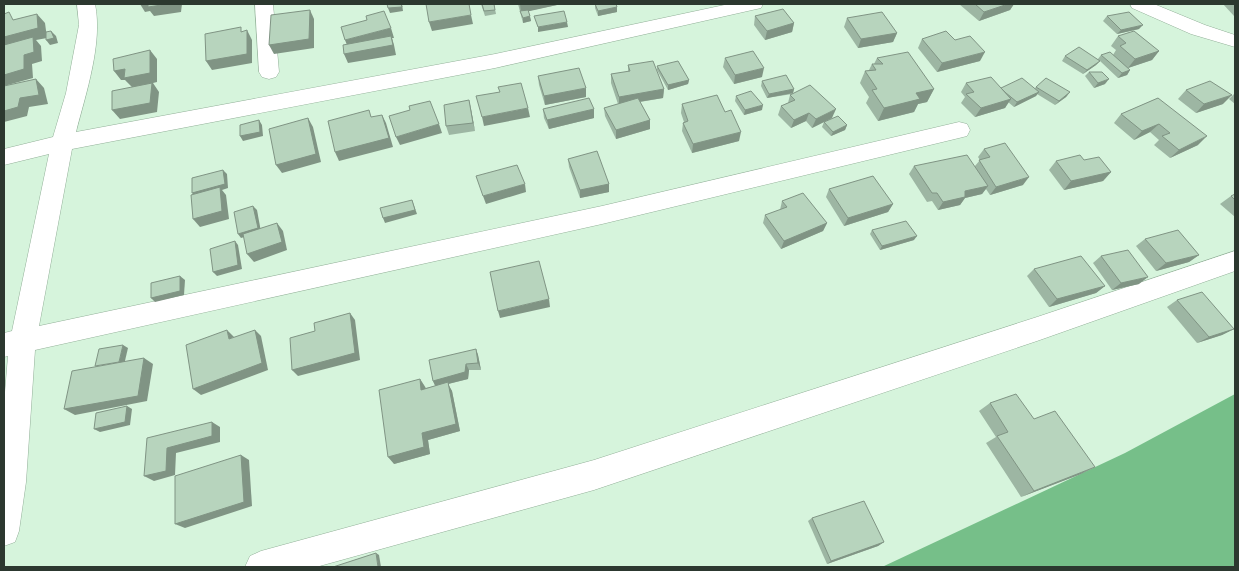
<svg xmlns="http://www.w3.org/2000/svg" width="1239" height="571" font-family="Inter,sans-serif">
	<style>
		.forest { fill: #76bf89 }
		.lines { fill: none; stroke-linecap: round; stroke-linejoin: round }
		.minor-casing { stroke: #93b099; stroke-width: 1 }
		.minor { fill: #fff; fill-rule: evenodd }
		.wall { fill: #9db6a3 }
		.shaded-wall { fill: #809484 }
		.building { fill: #b7d4bd; stroke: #809484 }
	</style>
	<rect width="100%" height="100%" fill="#d6f4dc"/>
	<!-- forest -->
	<path class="forest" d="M1235,394v173h-353l243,-114z"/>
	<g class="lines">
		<defs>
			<g id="minor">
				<path d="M77,4h18c8,39 -9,89 -19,128l419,-78 234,-50h34l-2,4 -266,60 -423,81 -33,177 563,-120 357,-84 8,2 3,6 -3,6 -8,2 -357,86 -567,126 -9,132 -7,49 -4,11 -11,4v-142l4,-48 -4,1v-24l8,-2 37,-177 -45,11v-16l49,-12 13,-44 13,-68z"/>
				<path d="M255,4h18l6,68 -3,5 -7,2 -7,-2 -3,-5z"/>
				<path d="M1130,4h24l51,21 30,10v12l-44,-13 -59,-26z"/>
				<path d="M1235,251v20l-198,70 -443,149 -278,77h-71l5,-11 11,-5 333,-91 443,-143z"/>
			</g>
		</defs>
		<!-- minor casing -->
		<use href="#minor" class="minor-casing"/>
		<!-- minor -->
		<use href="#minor" class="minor"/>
	</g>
	<!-- wall -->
	<g class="wall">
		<path d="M481,4h13l2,10 -11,2z"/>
		<path d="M518,4h39v1l-29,6 3,10 -8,2z"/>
		<path d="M595,4l22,3v5l-19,4 -3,-8z"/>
		<path d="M959,4h55l-4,6 -31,11z"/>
		<path d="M1223,4h12v12h-1z"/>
		<path d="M755,16l39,7 -2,9 -27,8 -11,-15z"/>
		<path d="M1107,16l32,13 -22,5 -14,-13z"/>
		<path d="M847,18l50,15 -4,9 -35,6 -14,-21z"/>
		<path d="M1118,36l41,15 -7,9 -24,8 2,2 -3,5 -9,3 -18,-17 -4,4 -13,9 -21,-13 3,-5 33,3 3,-4h12l3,-5 -5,-4z"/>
		<path d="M922,39l58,22 -43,11 -19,-24z"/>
		<path d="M725,58l37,19 -28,7 -11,-17z"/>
		<path d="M877,58l57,31 -7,13 -9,2 -4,8 -36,9 -12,-18 3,-6 -9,-14 5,-12 4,-1 3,-6h2z"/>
		<path d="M628,65l36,24 -1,9 -23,4 10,18v9l-34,10 -11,-23 -1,-8 14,-4 -7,-21v-9l17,-2z"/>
		<path d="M657,66l32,14 -1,4 -20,6 -11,-20z"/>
		<path d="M1089,72l16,12 -11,4 -9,-12z"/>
		<path d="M538,76l48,21 -41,8 -6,-20z"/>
		<path d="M762,81l32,8 -1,4 39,25 -20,10 -6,-7 -15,7 -13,-13 3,-9 7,-3 2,-8 2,-1 -25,4 -6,-12z"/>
		<path d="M966,83l35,5h34l1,-1 34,5 -4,5 -11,8 -18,-11 -1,2 -22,11 -6,-5 -3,6 -30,9 -14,-14 4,-6 -4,-5z"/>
		<path d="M1186,90l37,14 -27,9 -18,-14z"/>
		<path d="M1234,94h1v10l-6,-5z"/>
		<path d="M736,96l26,14 -18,5 -9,-14z"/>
		<path d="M1158,98l40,47 -28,13 -16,-13 5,-5 -9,-8 -16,8 -20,-17 7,-9z"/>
		<path d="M469,100l6,31 -26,4 -3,-9z"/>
		<path d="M682,104l57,37 -47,12 -10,-22 1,-8 1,-1 -3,-9z"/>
		<path d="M543,109h51v9l-45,11 -5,-11z"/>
		<path d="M824,122l23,3 -2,5 -14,6 -9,-9z"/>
		<path d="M984,149l39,36 -33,10 -4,-6 -4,5 -17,4 -5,7 -22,5 -6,-9 -5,1 -18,-28 5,-8h61l5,-6 -2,-3z"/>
		<path d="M568,159l41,25v8l-29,6 -11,-31z"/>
		<path d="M1084,160l27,12 -8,9 -39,9 -15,-20 7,-9z"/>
		<path d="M829,189l64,15 -5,8 -44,14 -18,-29z"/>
		<path d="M1235,194v23l-15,-13 11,-8z"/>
		<path d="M782,201l45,22 -4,8 -42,18 -18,-26 2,-8 15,-5z"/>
		<path d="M872,230l42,10 -34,10 -10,-16z"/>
		<path d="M1145,239l54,16 -10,7 -33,9 -20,-25z"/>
		<path d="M1101,256l38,28 -27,6 -19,-27z"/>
		<path d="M1034,269l71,17 -9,7 -47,14 -22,-31z"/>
		<path d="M1177,300l57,29 -12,6 -25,8 -30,-36z"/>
		<path d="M476,349l2,6 3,15h-12l-1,9 -20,5 4,7 8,40 -32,9 2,14 -36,10 26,-85 6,9 9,-2 -2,-5z"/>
		<path d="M990,403l44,16 47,55 -60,23 -35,-54 10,-6 -17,-26z"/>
		<path d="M812,518l72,24 -6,4 -51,18 -19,-43z"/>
	</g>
	<!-- shaded-wall -->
	<g class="shaded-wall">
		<path d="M140,4h42l-1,8 -27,4 -4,-5 -5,1z"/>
		<path d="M402,4l1,7 -13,2 -2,-5z"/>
		<path d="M520,4h37v1l-36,8z"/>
		<path d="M1008,4h6l-4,6 -31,11 5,-9z"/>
		<path d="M617,7v5l-19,4v-5z"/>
		<path d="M310,10l4,9v29l-40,6 -5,-9z"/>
		<path d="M37,14l8,9 2,15 -11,2 5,6 1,15 -10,3 1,14 -29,8v-11l20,-20 -20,-6v-12z"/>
		<path d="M471,15l2,9 -41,7 -3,-9z"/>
		<path d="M530,16l1,5 -8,2v-5z"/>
		<path d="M567,22l1,5 -30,5v-5z"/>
		<path d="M794,23l-2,9 -27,8 2,-9z"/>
		<path d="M1143,25l-4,4 -22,5 4,-4z"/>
		<path d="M391,28l3,10h-2l2,7 2,10 -48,8 -4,-9 5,-4 -4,-10z"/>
		<path d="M247,30l5,10v23l-40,7 -6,-9z"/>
		<path d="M51,31l5,5 2,7 -8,2 -4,-5z"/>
		<path d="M897,33l-4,9 -35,6 3,-9z"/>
		<path d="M150,50l7,9v23l-4,1 6,9 -2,20 -37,7 -8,-9 20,-23 -7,-7h-4l-7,-9z"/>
		<path d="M1159,51l-7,9 -24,8 7,-9z"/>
		<path d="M985,52l-5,9 -43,11 5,-9z"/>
		<path d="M1100,61l-4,4 -13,9 4,-4z"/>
		<path d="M764,68l-2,9 -28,7 1,-9z"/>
		<path d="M1130,70l-3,5 -9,3 4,-5z"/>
		<path d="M36,79l8,9 4,16 -19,3 -2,9 -23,6v-11z"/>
		<path d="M1109,79l-4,5 -11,4 4,-5z"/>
		<path d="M689,80l-1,4 -20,6v-5z"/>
		<path d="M586,88v9l-41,8 -1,-9z"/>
		<path d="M664,89l-1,9 -44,7v-8z"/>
		<path d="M794,89l-1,4 -26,5 2,-4z"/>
		<path d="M934,89l-7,13 -9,2 -4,8 -36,9 6,-13 32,-15z"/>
		<path d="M1039,92l-3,4 -22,11 3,-5z"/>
		<path d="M1070,92l-4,5 -11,8 4,-4z"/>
		<path d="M1232,95l-9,9 -27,9 8,-9z"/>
		<path d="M1011,99l-6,9 -30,9 6,-9z"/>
		<path d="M469,100l2,9 4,22 -2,-8z"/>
		<path d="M763,105l-1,5 -18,5 1,-5z"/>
		<path d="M528,108l2,9 -46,9 -2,-9z"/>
		<path d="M594,109v9l-45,11 -2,-9z"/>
		<path d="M836,109l-4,9 -20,10 4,-9z"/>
		<path d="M809,113l-3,8 -15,7 3,-8z"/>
		<path d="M382,115l4,8 7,24 -54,14 -4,-9z"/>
		<path d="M308,118l5,9 8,35 -39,11 -6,-8z"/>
		<path d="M259,120l3,5 1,11 -20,5 -3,-5z"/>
		<path d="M650,120v9l-34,10v-9z"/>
		<path d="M439,124l3,9 -42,12 -4,-8z"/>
		<path d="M1159,124l-9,8 -16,8 8,-9z"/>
		<path d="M847,125l-2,5 -14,6 2,-4z"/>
		<path d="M741,132l-2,9 -47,12 1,-9z"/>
		<path d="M1207,136l-9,9 -28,13 9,-8z"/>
		<path d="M223,170l4,4 1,14 -6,2 4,5 3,24 -29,8 -7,-8 3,-22 -4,-4z"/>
		<path d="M1111,172l-8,9 -39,9 7,-9z"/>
		<path d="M1029,177l-6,8 -33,10 6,-8z"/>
		<path d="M525,184l1,8 -40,12 -3,-8z"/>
		<path d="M609,184v8l-29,6v-8z"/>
		<path d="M988,186l-6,8 -17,4 -5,7 -22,5 5,-8 22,-11z"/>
		<path d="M412,200l5,14 -32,9 -2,-5z"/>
		<path d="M893,204l-5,8 -44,14 4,-8z"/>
		<path d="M253,206l4,4 4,22 -20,6 -3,-4z"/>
		<path d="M277,223l6,8 4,19 -33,12 -7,-8z"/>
		<path d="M827,223l-4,8 -42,18 3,-8z"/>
		<path d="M917,236l-3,4 -34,10 2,-4z"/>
		<path d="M235,241l3,4 4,24 -25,7 -4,-4z"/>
		<path d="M1199,255l-10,7 -33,9 10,-8z"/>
		<path d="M180,276l5,4 -1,15 -29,7 -4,-4z"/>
		<path d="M1148,277l-9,7 -27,6 9,-7z"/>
		<path d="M1105,286l-9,7 -47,14 8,-8z"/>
		<path d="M549,299l1,8 -50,11 -2,-7z"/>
		<path d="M350,313l5,7 5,40 -62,16 -6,-6z"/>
		<path d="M1234,329l-12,6 -25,8 12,-6z"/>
		<path d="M227,330l7,7 -5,2z"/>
		<path d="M255,330l6,6 7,34 -67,25 -8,-6z"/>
		<path d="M123,345l5,3 -4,17 -5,-3z"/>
		<path d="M476,349l2,6 3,15 -3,-7z"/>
		<path d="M144,358l9,6 -6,37 -72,14 -11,-6z"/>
		<path d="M466,364l3,6 -1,9 -20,5 4,7 8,40 -32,9 2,14 -36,10 -6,-7 34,-24 14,-46 -3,-6z"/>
		<path d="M420,379l5,8 2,11 -6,-8z"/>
		<path d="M127,406l5,3 -2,16 -30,7 -6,-3z"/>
		<path d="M212,422l8,5v15l-44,11 -1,22 -21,6 -10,-5 23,-28z"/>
		<path d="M241,455l8,5 3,46 -67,22 -10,-4z"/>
		<path d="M1095,467l-14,7 -60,23 13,-6z"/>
		<path d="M884,542l-6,4 -51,18 4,-3z"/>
		<path d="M376,553l3,2 2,12h-3z"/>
	</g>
	<!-- building -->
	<g class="building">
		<path d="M148,4h20l-20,3z"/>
		<path d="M387,4h14l1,3 -14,1z"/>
		<path d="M426,4h43l2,11 -42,7z"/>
		<path d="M482,4h12l1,6 -11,1z"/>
		<path d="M595,4h21l1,3 -19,4z"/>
		<path d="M975,4h33l-24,8z"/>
		<path d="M783,9l11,14 -27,8 -12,-15z"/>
		<path d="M310,10l-1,29 -40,6 2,-30z"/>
		<path d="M528,10l2,6 -7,2 -3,-7z"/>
		<path d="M384,11l7,17 -46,12 -4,-13 26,-7 -1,-4z"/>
		<path d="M564,11l3,11 -29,5 -4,-11z"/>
		<path d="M9,12l4,8 24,-6 1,14 -34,9v-23z"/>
		<path d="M882,12l15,21 -36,6 -14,-21z"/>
		<path d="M1129,12l14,13 -22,5 -14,-14z"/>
		<path d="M241,27v5l6,-2v24l-41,7 -1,-27z"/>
		<path d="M51,31l3,7 -8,2v-8z"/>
		<path d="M946,31l9,9 15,-4 15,16 -43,11 -20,-24z"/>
		<path d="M1134,31l25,20 -24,8 -15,-13 6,-3 -8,-7z"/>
		<path d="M391,36l2,9 -49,9 -1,-9z"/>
		<path d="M33,37l1,15 -10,3v14l-20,6v-30z"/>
		<path d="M1079,47l21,14 -13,9 -22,-14z"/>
		<path d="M150,50v23l-26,5 1,-9 -11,2 -1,-12z"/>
		<path d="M753,51l11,17 -29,7 -10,-17z"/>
		<path d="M908,52l26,37 -18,4 4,6 -36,9 -12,-18 5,-1 -12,-18 11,-1 -4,-6h11l-6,-6z"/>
		<path d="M1110,52l20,18 -8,3 -21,-18z"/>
		<path d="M653,61l11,28 -45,8 -8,-23 19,-3 -2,-6z"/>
		<path d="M678,61l11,19 -21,5 -11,-19z"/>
		<path d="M579,68l7,20 -42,8 -6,-20z"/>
		<path d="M1089,72h13l7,7 -11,4z"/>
		<path d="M786,75l8,14 -25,5 -7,-13z"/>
		<path d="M991,77l20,22 -30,9 -15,-14 8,-2 -8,-9z"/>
		<path d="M1022,78l17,14 -22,10 -11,-9 -5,-5z"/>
		<path d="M1046,78l24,14 -11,9 -23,-14z"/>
		<path d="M36,79l3,16 -19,3 -2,9 -14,4v-25z"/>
		<path d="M1210,81l22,14 -28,9 -18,-14z"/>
		<path d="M152,83l-2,20 -38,7v-19z"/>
		<path d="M521,83l7,25 -46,9 -6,-21 24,-4 -2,-5z"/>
		<path d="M810,85l26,24 -20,10 -7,-6 -15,7 -13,-14 14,-6 -5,-5z"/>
		<path d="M751,91l12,14 -18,5 -9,-14z"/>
		<path d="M717,95l8,17 6,-2 10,22 -48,12 -10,-21 5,-2 -6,-17z"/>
		<path d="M589,98l5,11 -47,11 -4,-11z"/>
		<path d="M638,98l12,22 -34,10 -12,-22z"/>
		<path d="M1158,98l49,38 -28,14 -17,-14 8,-3 -11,-9 -17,7 -21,-17z"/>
		<path d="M469,100l4,23 -27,3 -2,-21z"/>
		<path d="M430,101l9,23 -43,13 -7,-21 21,-6 -1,-4z"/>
		<path d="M369,110l2,7 11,-2 7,23 -54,14 -7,-31z"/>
		<path d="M838,116l9,9 -14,7 -9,-10z"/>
		<path d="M308,118l8,36 -40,11 -7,-36z"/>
		<path d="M259,120l1,12 -20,4v-11z"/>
		<path d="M1005,143l24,34 -33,10 -17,-27 11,-3 -6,-8z"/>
		<path d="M597,151l12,33 -29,6 -12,-31z"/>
		<path d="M967,155l21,31 -23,5v6l-22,5 -6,-9h-5l-18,-27z"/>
		<path d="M1080,155l4,5 15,-3 12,15 -40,9 -15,-20z"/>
		<path d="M517,165l8,19 -42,12 -7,-20z"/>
		<path d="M223,170l2,14 -33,9v-15z"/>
		<path d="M873,176l20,28 -45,14 -19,-29z"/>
		<path d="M220,187l2,24 -29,8 -2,-24z"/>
		<path d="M803,193l24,30 -43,18 -19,-26 22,-8 -5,-6z"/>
		<path d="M1235,194v6l-4,-4z"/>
		<path d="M412,200l3,10 -32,8 -3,-10z"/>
		<path d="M253,206l5,22 -20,6 -4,-22z"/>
		<path d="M906,221l11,15 -35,10 -10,-16z"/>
		<path d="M277,223l5,19 -35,12 -4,-20z"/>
		<path d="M1178,230l21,25 -33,8 -21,-24z"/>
		<path d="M235,241l3,24 -25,7 -3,-23z"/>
		<path d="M1128,250l20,27 -27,6 -20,-27z"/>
		<path d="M1081,256l24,30 -48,13 -23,-30z"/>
		<path d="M539,261l10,38 -51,12 -8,-39z"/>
		<path d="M180,276v15l-29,7v-15z"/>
		<path d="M1202,292l32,37 -25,8 -32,-37z"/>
		<path d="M350,313l5,40 -63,17 -2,-32 25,-7 -1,-8z"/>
		<path d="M227,330l2,9 26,-9 7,33 -69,26 -7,-44z"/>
		<path d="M123,345l-4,17 -24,4 4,-17z"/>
		<path d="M476,349l2,14 -12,1 -1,8 -32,9 -4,-21z"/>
		<path d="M144,358l-6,38 -74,13 8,-38z"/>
		<path d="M420,379l1,11 27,-8 8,42 -34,9 2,14 -36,10 -9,-67z"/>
		<path d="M1016,394l18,25 21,-8 40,56 -61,24 -37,-55 11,-4 -18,-29z"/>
		<path d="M127,406l-2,16 -31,7 2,-16z"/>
		<path d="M212,422v14l-45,12 -1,23 -22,5 3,-38z"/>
		<path d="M241,455l3,47 -69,22v-48z"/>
		<path d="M864,501l20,41 -53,19 -19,-43z"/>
		<path d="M376,553l2,14h-45z"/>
	</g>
	<!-- border -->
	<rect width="1239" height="571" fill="none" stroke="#2c382f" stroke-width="10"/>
</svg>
